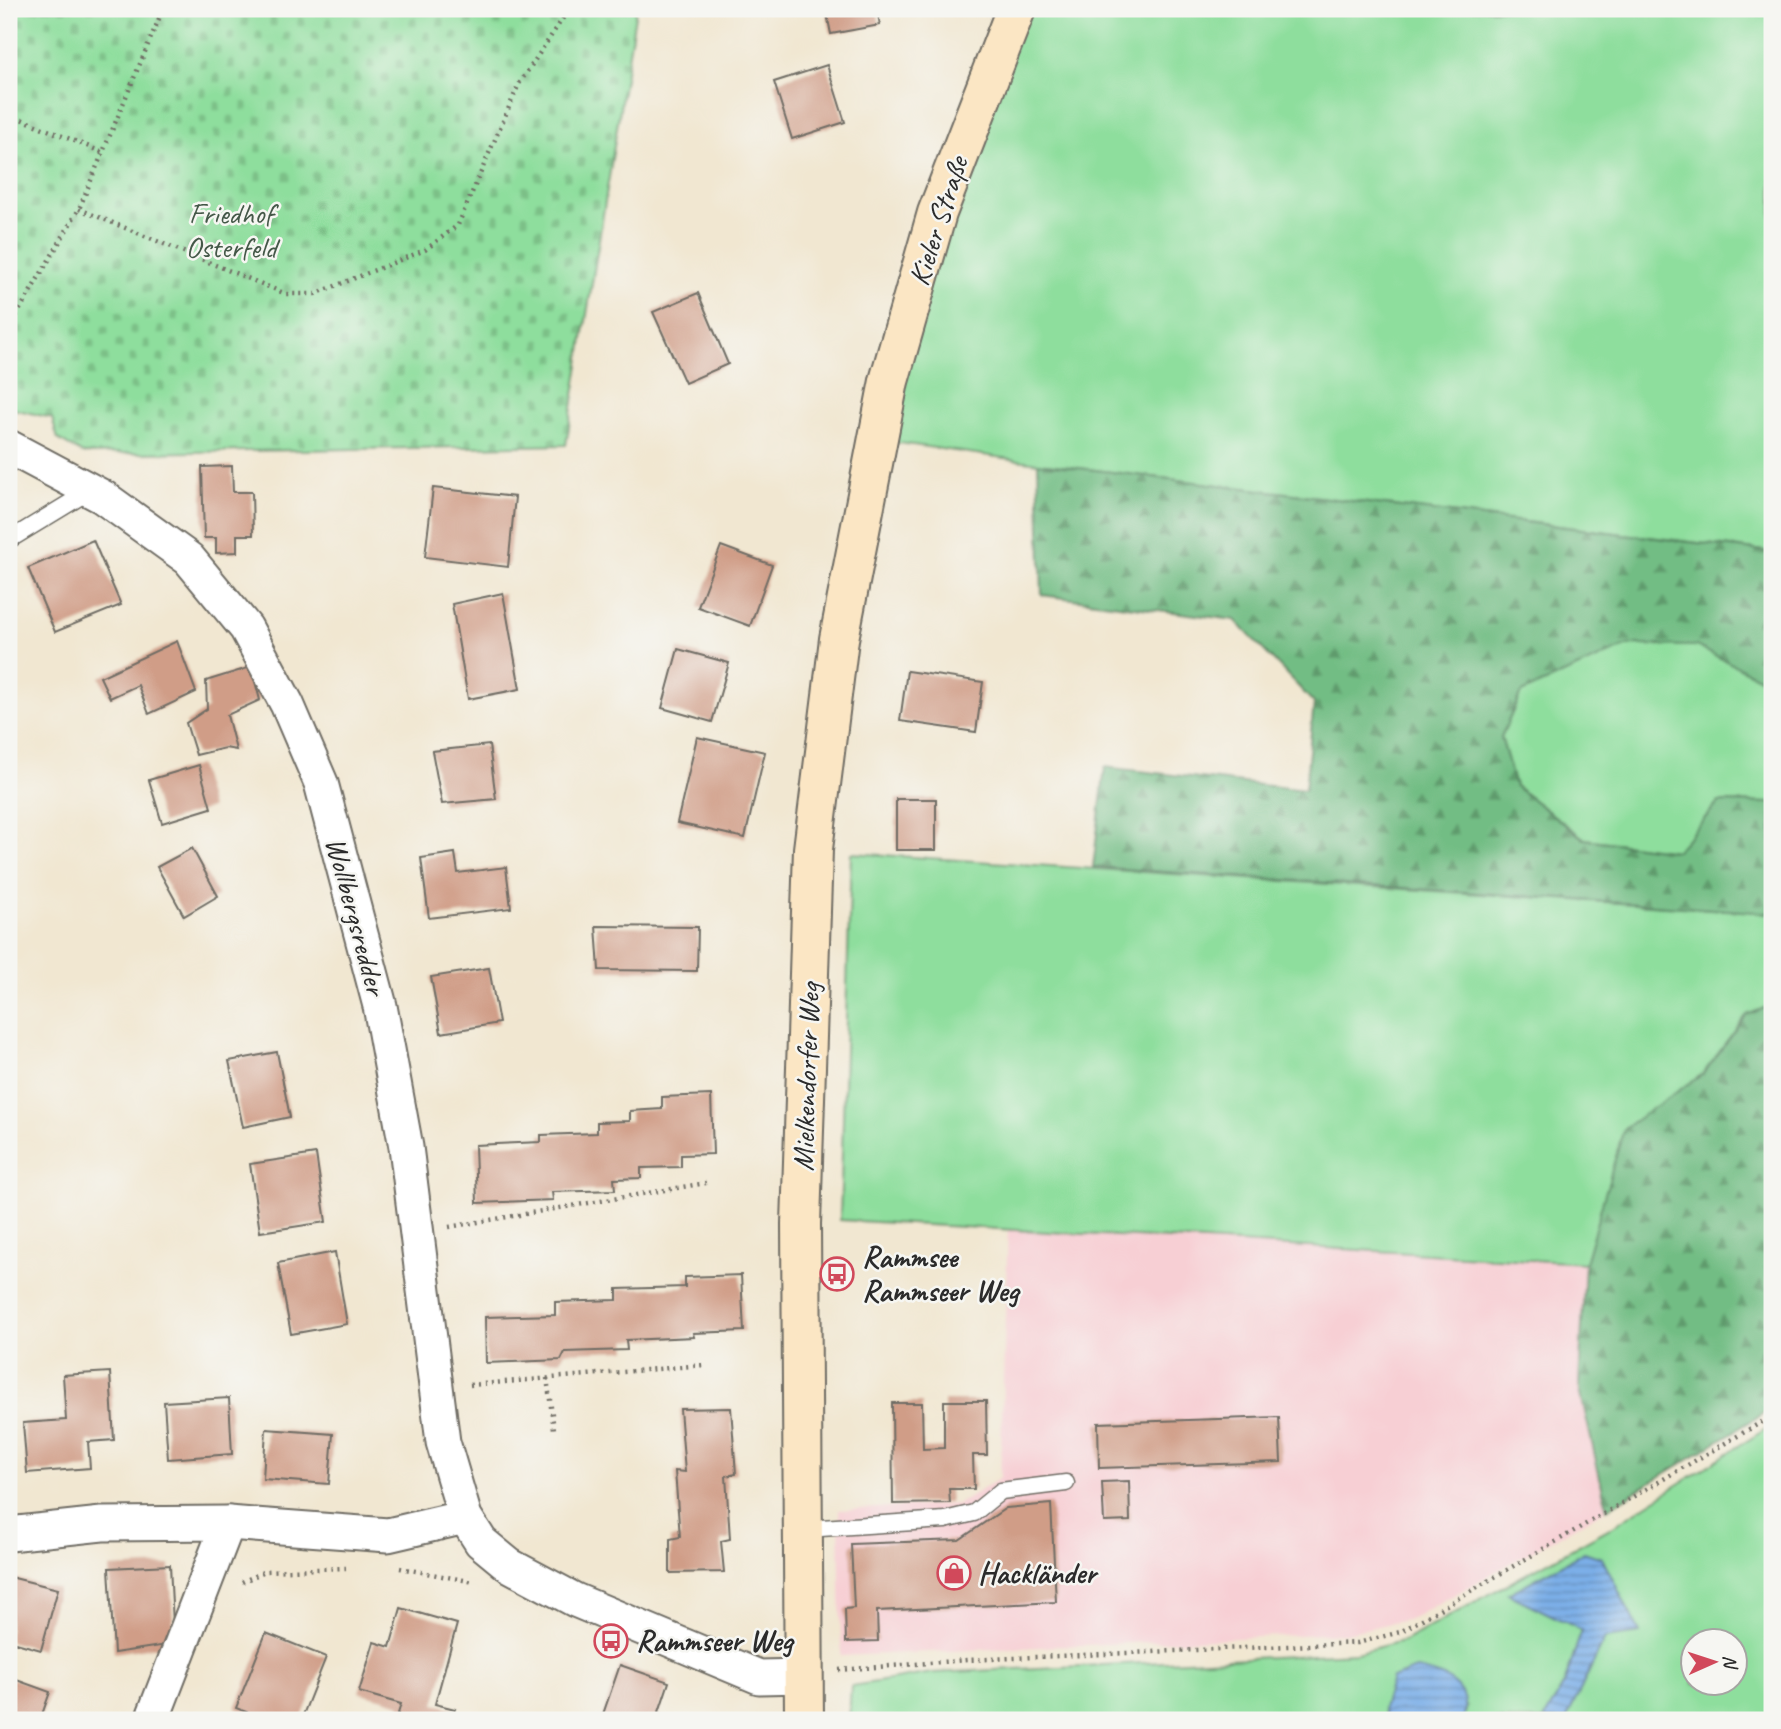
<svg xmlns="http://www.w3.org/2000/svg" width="1781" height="1729" font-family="Caveat,sans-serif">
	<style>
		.built { fill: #f7cfd4 }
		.grass { fill: #8ede9d; stroke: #5c8464; stroke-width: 2; fill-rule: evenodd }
		.forest { fill: url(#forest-firs); stroke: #4e7458; stroke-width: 2 }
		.cemetery { fill: url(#cemetery-stones); stroke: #5c8464; stroke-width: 2 }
		.water { fill: url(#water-rules); stroke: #546d8a; stroke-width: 2 }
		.building { fill: #d09d87 }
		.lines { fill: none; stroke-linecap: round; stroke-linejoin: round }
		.lane-casing { stroke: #706d65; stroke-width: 19 }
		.street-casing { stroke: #706d65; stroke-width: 37 }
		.secondary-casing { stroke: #706d65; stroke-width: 42 }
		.path { stroke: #706d65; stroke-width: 4.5; stroke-dasharray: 2 5; stroke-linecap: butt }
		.lane { stroke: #fff; stroke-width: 16 }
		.street { stroke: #fff; stroke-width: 33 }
		.secondary { stroke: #fbe6c4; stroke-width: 38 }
		.labels { text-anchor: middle; stroke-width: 5; stroke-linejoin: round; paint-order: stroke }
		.park-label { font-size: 30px; fill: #445848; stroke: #f6f6f2 }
		.street-label { font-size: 30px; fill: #2b2b2b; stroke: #f6f6f2 }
		.poi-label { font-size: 30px; font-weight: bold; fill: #2b2b2b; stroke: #f6f6f2; text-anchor: start }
	</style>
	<defs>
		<pattern id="forest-firs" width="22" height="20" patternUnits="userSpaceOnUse" patternTransform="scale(1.75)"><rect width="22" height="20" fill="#72bd84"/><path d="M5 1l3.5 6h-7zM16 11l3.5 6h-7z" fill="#5e9a6c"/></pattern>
		<pattern id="cemetery-stones" width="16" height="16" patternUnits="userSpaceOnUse" patternTransform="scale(1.75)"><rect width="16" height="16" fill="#8ede9d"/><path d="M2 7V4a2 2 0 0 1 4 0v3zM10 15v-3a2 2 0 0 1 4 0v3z" fill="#7bbf87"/></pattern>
		<pattern id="water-rules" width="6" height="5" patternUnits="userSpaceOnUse" patternTransform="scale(1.75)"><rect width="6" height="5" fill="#7cafe8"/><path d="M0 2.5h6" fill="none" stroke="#668fbc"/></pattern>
	</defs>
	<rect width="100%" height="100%" fill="#f6f6f2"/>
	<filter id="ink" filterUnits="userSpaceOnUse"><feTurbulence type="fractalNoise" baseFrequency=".0143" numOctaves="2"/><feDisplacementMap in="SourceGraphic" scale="14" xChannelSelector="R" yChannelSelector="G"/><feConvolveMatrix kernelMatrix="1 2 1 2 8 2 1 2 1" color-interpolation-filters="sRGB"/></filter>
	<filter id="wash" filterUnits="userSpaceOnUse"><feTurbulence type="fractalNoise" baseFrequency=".00686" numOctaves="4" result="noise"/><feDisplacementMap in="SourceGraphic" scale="28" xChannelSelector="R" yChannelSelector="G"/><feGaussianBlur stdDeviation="1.57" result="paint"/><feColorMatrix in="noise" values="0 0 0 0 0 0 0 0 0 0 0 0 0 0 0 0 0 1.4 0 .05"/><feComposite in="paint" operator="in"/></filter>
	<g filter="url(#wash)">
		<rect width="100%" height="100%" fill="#f1e7d1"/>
		<!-- built -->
		<path class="built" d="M1008,1227l577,36 -6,123 28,123 -196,110 -65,14 -505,23 -2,-146 120,-6 41,-26z"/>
		<!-- grass -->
		<g class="grass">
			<path d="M1016,9h756v543l-734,-89 -160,-23z"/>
			<path d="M1627,645h69l76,39v119l-53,-1 -42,49 -92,-12 -70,-53 -14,-49 20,-44z"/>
			<path d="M851,853l921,60v92l-25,10 -44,59 -78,54 -40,135 -745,-43z"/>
			<path d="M1772,1425v295h-206l39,-83 34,-4 -130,-39 73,36 -18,54 -20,36h-81l4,-13 -84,1 4,12h-538l2,-34 81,-13 424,-20 50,-13 204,-112zM1694,1642h42v42h-42z"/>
		</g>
		<!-- forest -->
		<g class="forest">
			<path d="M1038,463l734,89v132l-76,-38 -68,-1 -107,48 -20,44 14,49 69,53 92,12 43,-49 53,1v110l-679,-46 12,-100 200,23 9,-87 -79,-83 -193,-25z"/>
			<path d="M1772,1005v403l-165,101 -28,-123 6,-123 39,-135 79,-54 44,-59z"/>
		</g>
		<!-- cemetery -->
		<path class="cemetery" d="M9,9h627l-70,436 -483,9 -25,-15 -6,-21 -43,-10z"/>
		<!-- water -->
		<g class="water">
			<path d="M1584,1552l18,6 38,75 -35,5 -39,82h-22l20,-36 18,-54 -74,-36z"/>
			<path d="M1416,1669c28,5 58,17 47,51h-76l-4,-12 9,-30z"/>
		</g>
		<g id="blocks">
			<!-- building -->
			<g class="building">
				<path d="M826,9h51l3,16 -49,9z"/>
				<path d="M827,65l18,57 -53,17 -18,-57z"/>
				<path d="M698,293l30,71 -43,19 -32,-71z"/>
				<path d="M232,466l1,26h19l1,43h-16v17l-21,1v-15h-12l-2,-71z"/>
				<path d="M433,488l82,9 -7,70 -83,-10z"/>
				<path d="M93,540l28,65 -66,27 -27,-64z"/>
				<path d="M721,546l51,19 -22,61 -52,-19z"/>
				<path d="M503,593l17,96 -52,10 -16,-95z"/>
				<path d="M177,641l19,51 -47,22 -11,-29 -28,13 -10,-21z"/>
				<path d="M678,649l51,14 -17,59 -50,-14z"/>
				<path d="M251,667l9,33 -33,15 9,35 -11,-2 -29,7 -10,-32 21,-14 -1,-28z"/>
				<path d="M907,671l76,11 -7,50 -76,-11z"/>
				<path d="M697,737l68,15 -20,86 -68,-15z"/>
				<path d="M489,745l7,54 -54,5 -10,-53z"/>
				<path d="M199,765l12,43 -49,15 -13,-43z"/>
				<rect x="896" y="799" width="40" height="51"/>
				<path d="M192,848l26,48 -34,20 -27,-49z"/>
				<path d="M455,853l3,20 48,-6 5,41 -82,10 -8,-60z"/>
				<path d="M596,926l102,1 -1,44 -98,-1z"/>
				<path d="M489,968l10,55 -58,10 -10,-56z"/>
				<path d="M277,1052l13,65 -47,10 -14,-66z"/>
				<path d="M711,1095l2,59 -32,1v12l-40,1v10l-27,1 1,11 -63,2 1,8 -76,3 -2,-58 66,-3v-7l56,-2v-11l33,-1v-10l32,-2v-12z"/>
				<path d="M316,1154l10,68 -66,10 -10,-68z"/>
				<path d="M335,1252l12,72 -56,10 -13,-71z"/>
				<path d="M741,1275l3,56 -51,2 1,4 -68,3 1,10 -62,2 -4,8 -75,3 -1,-46 70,-2v-13l62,-2v-11l68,-2v-10z"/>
				<path d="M110,1372l4,68 -26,2 2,26 -63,5 -4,-50 43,-3 -3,-45z"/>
				<path d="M229,1398l3,56 -64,5 -4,-57z"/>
				<path d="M944,1401h42l1,54h-14l1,34h-25l1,14 -57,1 -1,-101h30l1,46 21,-1z"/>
				<path d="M731,1408l5,66 -10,2 4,63 -9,2 3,31 -54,1v-34l10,-2 -5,-66 10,1 -5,-63z"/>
				<path d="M1279,1417l2,45 -182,6 -1,-45z"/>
				<path d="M266,1429l67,5 -4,50 -66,-5z"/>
				<path d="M1129,1481l1,40 -26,1 -2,-40z"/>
				<path d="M1051,1504l5,98 -179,9 1,30 -32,1 -1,-33 9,-1 -3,-64 108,-4 47,-32z"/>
				<path d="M170,1565l4,79 -60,9 -5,-85z"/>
				<path d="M10,1577l48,12 -17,61 -32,-9z"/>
				<path d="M401,1608l56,16 -22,80 20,5 -4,11h-55l5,-16 -42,-12 15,-50 16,5z"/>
				<path d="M266,1633l60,24 -25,63h-35l-30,-12z"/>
				<path d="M620,1665l49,17 -11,33 14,5h-71z"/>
				<path d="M11,1678l39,14 -10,28h-31z"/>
			</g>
		</g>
	</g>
	<g filter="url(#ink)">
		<use href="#blocks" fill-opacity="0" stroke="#706d65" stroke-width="2"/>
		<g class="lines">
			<defs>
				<g id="lane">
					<path d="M9,540l82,-50"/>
					<path d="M805,1529l140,-9 29,-7 27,-22 65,-8"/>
				</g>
				<g id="street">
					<path d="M9,447l94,50 86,62 57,69 41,76 34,79 59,223 26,141 37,295 22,75 16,25 28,23 66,35 184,77 45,-1"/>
					<path d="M9,1534l93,-10 126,-1 160,12 77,-18"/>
					<path d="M152,1720l76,-197"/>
				</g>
				<path id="secondary" d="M804,1720l-3,-496 12,-375 26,-210 50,-258 48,-168 79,-204"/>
			</defs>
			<!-- lane casing -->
			<use href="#lane" class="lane-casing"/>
			<!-- street casing -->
			<use href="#street" class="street-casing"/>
			<!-- secondary casing -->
			<use href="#secondary" class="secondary-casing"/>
			<!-- path -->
			<g class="path">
				<path d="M9,114l95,39"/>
				<path d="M79,209l207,85h29l110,-44 33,-25 61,-141 50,-75"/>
				<path d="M9,328l70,-119 84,-200"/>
				<path d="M449,1227l257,-44"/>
				<path d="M547,1378l7,51"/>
				<path d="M470,1385l234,-20"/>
				<path d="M400,1568l74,14"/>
				<path d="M242,1582l23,-11 81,-3"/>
				<path d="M839,1670l128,-10 391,-17 42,-11 372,-216"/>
			</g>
			<!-- lane -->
			<use href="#lane" class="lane"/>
			<!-- street -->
			<use href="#street" class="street"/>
			<!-- secondary -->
			<use href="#secondary" class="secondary"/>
		</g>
	</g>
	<!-- icons -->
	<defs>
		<symbol id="bus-ring" viewBox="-11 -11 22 22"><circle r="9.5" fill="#f6f6f2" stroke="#d1495b" stroke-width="1.5"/><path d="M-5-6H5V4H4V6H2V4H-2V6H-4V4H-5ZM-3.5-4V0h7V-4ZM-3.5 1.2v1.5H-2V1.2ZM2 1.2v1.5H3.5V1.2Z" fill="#d1495b"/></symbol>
		<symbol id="shop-ring" viewBox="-11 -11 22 22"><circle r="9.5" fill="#f6f6f2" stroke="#d1495b" stroke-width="1.5"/><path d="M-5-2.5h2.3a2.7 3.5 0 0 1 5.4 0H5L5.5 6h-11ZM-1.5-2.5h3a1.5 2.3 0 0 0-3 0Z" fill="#d1495b"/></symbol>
	</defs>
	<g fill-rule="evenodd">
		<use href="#bus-ring" x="818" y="1255" width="38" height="38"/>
		<use href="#shop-ring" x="935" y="1554" width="38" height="38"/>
		<use href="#bus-ring" x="592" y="1622" width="38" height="38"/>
	</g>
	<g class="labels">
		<!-- park labels -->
		<g class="park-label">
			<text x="231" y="223">Friedhof<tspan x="231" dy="34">Osterfeld</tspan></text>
		</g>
		<!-- street labels -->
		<g class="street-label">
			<text transform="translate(938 221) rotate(-72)" y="10">Kieler Straße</text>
			<text transform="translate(356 916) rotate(75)" y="10">Wollbergsredder</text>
			<text transform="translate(806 1077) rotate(-88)" y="10">Mielkendorfer Weg</text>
		</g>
		<!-- poi labels -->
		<g class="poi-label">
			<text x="862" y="1267">Rammsee<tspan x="862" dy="34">Rammseer Weg</tspan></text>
			<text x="978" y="1583">Hackländer</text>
			<text x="636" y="1651">Rammseer Weg</text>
		</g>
	</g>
	<!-- margin -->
	<rect width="1781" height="1729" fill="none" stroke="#f6f6f2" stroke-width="35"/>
	<!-- north arrow -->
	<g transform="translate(1714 1662) rotate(87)"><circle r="33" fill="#f6f6f2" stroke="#a5a5a2" stroke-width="2"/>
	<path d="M0-5L12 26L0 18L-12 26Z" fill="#d1495b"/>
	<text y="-10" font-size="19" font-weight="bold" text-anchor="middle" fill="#2b2b2b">N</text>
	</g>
</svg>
